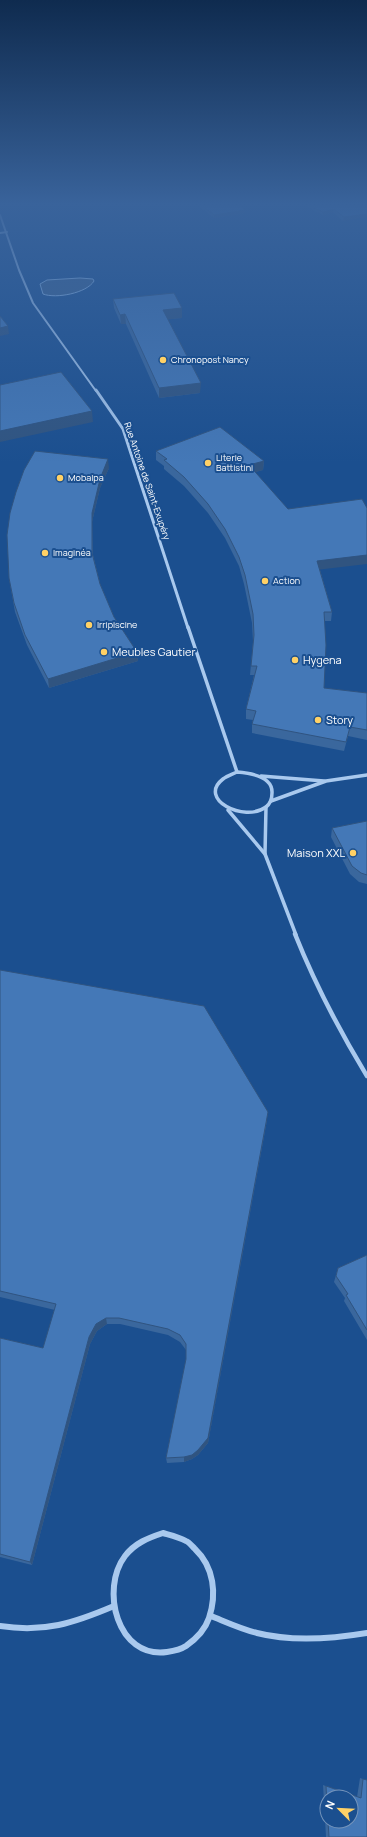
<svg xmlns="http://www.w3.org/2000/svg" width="367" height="1837" font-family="Manrope,sans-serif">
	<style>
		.water { fill: #3c6290; stroke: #9cc4f0 }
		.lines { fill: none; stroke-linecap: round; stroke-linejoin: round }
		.minor-far4 { stroke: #a9c9ee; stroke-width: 2 }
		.minor-far3 { stroke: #a9c9ee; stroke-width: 3 }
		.minor-far2 { stroke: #a9c9ee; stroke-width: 3.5 }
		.minor-far1 { stroke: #a9c9ee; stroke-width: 4.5 }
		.minor { stroke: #a9c9ee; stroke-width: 6 }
		.wall { fill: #3a679d; fill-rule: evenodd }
		.shaded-wall { fill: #305480 }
		.building { fill: #4478b7; stroke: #305480 }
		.poi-dot { fill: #ffd166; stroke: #1b4f8f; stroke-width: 1.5 }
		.labels { text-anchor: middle; stroke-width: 4; stroke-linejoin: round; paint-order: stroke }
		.far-poi-label { font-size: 9px; fill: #fff; stroke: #1b4f8f; text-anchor: start }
		.far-street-label { font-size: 9px; fill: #fff; stroke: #1b4f8f }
		.poi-label { font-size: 11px; fill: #fff; stroke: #1b4f8f; text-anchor: start }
	</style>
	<rect width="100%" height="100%" fill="#1b4f8f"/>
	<!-- water -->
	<path class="water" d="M80,278l13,1 1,2c-7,12 -38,18 -51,13l-3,-10 7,-4z"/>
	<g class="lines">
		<!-- minor-far4 -->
		<g class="minor-far4">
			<path d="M0,215l19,55 14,33 63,88"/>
			<path d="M0,233l7,-1"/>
		</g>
		<!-- minor-far3 -->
		<path class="minor-far3" d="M96,390l27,39 65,199"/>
		<!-- minor-far2 -->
		<g class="minor-far2">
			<path d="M188,627l49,145"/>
			<path d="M237,772c13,1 36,4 35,21 0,5 -2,11 -6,14 -22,16 -69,-8 -43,-28 4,-3 10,-5 14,-7z"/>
			<path d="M261,776l63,5"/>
			<path d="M271,801l55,-20 41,-6"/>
			<path d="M228,810l37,44 31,81"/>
			<path d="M265,854l1,-47"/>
		</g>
		<!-- minor-far1 -->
		<path class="minor-far1" d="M295,934c20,50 44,96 72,142"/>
		<!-- minor -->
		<g class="minor">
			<path d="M163,1533c7,2 16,4 23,8 3,1 6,5 9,8 19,18 22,45 14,69 -4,12 -13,21 -23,28 -6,4 -12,5 -19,6 -50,7 -67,-63 -42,-96 10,-13 23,-18 38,-23z"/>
			<path d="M211,1616c15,6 30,13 46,17 35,9 74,6 110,0"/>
			<path d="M0,1626c44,7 74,-3 114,-20"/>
		</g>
	</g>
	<!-- wall -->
	<g class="wall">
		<path d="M199,206h41l5,4v3l-31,5z"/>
		<path d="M307,206h60l-24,15 -10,-9 -10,3 -12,-6z"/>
		<path d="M113,299l69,19 -14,1 32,74 -41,5 -33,-74h-5l-7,-16z"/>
		<path d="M156,451l108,10 -1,9 -8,2 65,98 12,42 -1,9h-6l-1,67 43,5v47l-19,-4 -4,15 -92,-18v-9l1,-4 -7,-1v-10l8,-34h-4l3,-33 -1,-19 -8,-39 -5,-18 -14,-28 -17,-25 -24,-27 -20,-17v-3l-8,-6z"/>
		<path d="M109,468l-9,20 -8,34 1,33 7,29 14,33 23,35 1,9 -89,27 -22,-43 -12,-33 -6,-34z"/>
		<path d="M367,821v63l-8,-2 -9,-8 -19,-37 1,-9z"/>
		<path d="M0,970l267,150 -59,323 -10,12 -6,4 -8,3 -17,1 -1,-5 20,-97v-11l-6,-8 -12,-7 -48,-11h-13l-10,7 -7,13 -58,221 -32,-8v-219l43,10 12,-38 -55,-13z"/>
		<path d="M367,1255v85l-23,-39 1,-3 -11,-16 4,-14z"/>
		<path d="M360,1778l3,1 4,58h-41l-3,-52 34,12zM327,1797l24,24h-24z"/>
	</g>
	<!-- shaded-wall -->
	<g class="shaded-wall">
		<path d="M186,206h8l-8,1z"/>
		<path d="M334,209l-1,3 -10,3v-3z"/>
		<path d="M245,210v3l-31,5v-3z"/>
		<path d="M367,214v3l-24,4 1,-4z"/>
		<path d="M182,308v10l-19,2v-10z"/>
		<path d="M125,314l1,10h-5l-1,-9z"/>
		<path d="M8,326l1,8 -9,2v-8z"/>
		<path d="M201,383l-1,10 -41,5v-10z"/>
		<path d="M92,411l1,11 -93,20v-11z"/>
		<path d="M108,459l1,9 -9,20 -8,34 1,40 -1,-49 8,-34z"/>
		<path d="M264,461l-1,9 -14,4v-9z"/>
		<path d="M367,555v9l-51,6 1,-9z"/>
		<path d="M137,652l1,9 -89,27 -1,-9z"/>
		<path d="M268,1112l-60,331 -10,12 -6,4 -8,3v-5z"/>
		<path d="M106,1318l1,6 -10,7 -7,13 -58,221 -2,-3 59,-225 7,-13z"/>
	</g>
	<!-- building -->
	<g class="building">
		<path d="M203,206h37l5,4 -31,5z"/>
		<path d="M310,206h57v8l-23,3 -10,-8 -11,3z"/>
		<path d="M174,293l8,15 -19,2 38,73 -42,5 -34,-74 -5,1 -7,-16z"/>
		<path d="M0,316l8,10 -8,2z"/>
		<path d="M61,372l31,39 -92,20v-46z"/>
		<path d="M220,427l44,34 -15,4 39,44 74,-10 5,9v47l-50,6 15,51h-8l2,33 -2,43 43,5v37l-17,-3 -4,15 -94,-18 4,-13 -10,-2 11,-43h-6l3,-31 -1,-21 -8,-39 -6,-18 -14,-28 -17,-25 -24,-27 -20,-17 3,-1 -11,-8z"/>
		<path d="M35,451l73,8 -8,20 -8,34v40l8,31 14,33 23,35 -89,27 -23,-44 -11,-32 -5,-25 -2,-43 3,-22 6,-21 8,-22z"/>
		<path d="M367,821v54l-6,-2 -9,-7 -20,-38z"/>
		<path d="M0,970l204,36 64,106 -60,326 -10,12 -6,5 -8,2 -18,1 20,-99v-15l-6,-9 -12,-6 -49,-11h-13l-10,6 -7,13 -59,225 -30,-8v-216l43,10 13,-44 -56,-13z"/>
		<path d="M367,1255v75l-21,-35 2,-1 -12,-18 2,-8z"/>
		<path d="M363,1779l4,1v57h-38l-1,-16h23v-24h-24v8l-1,-19 35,12z"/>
	</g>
	<!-- sky -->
	<linearGradient id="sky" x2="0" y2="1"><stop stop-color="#0f2b4f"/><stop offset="0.44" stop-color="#39639b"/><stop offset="1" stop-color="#39639b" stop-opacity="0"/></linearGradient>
	<rect width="367" height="463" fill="url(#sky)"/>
	<!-- markers -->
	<g class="poi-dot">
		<circle cx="163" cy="360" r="4"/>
		<circle cx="208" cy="463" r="4"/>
		<circle cx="60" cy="478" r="4"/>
		<circle cx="45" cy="553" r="4"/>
		<circle cx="265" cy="581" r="4"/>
		<circle cx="89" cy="625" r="4"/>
		<circle cx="104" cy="652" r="4"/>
		<circle cx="295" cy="660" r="4"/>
		<circle cx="318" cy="720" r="4"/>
		<circle cx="353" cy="853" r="4"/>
	</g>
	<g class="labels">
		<!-- far-poi labels -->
		<g class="far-poi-label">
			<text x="171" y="363">Chronopost Nancy</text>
			<text x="216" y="461">Literie<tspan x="216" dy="10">Battistini</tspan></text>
			<text x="68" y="481">Mobalpa</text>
			<text x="53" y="556">Imaginéa</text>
			<text x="273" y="584">Action</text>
			<text x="97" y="628">Irripiscine</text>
		</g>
		<!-- far-street labels -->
		<g class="far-street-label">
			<text transform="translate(147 481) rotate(71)" y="3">Rue Antoine de Saint-Exupéry</text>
		</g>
		<!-- poi labels -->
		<g class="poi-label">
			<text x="112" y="656">Meubles Gautier</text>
			<text x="303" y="664">Hygena</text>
			<text x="326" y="724">Story</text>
			<text x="345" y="857" text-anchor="end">Maison XXL</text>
		</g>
	</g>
	<!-- north arrow -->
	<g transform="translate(339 1809) rotate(294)"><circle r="19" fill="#1b4f8f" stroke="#7695bc"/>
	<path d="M0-3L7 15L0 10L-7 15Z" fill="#ffd166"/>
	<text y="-6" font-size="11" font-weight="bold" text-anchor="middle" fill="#ffffff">N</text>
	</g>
</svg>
